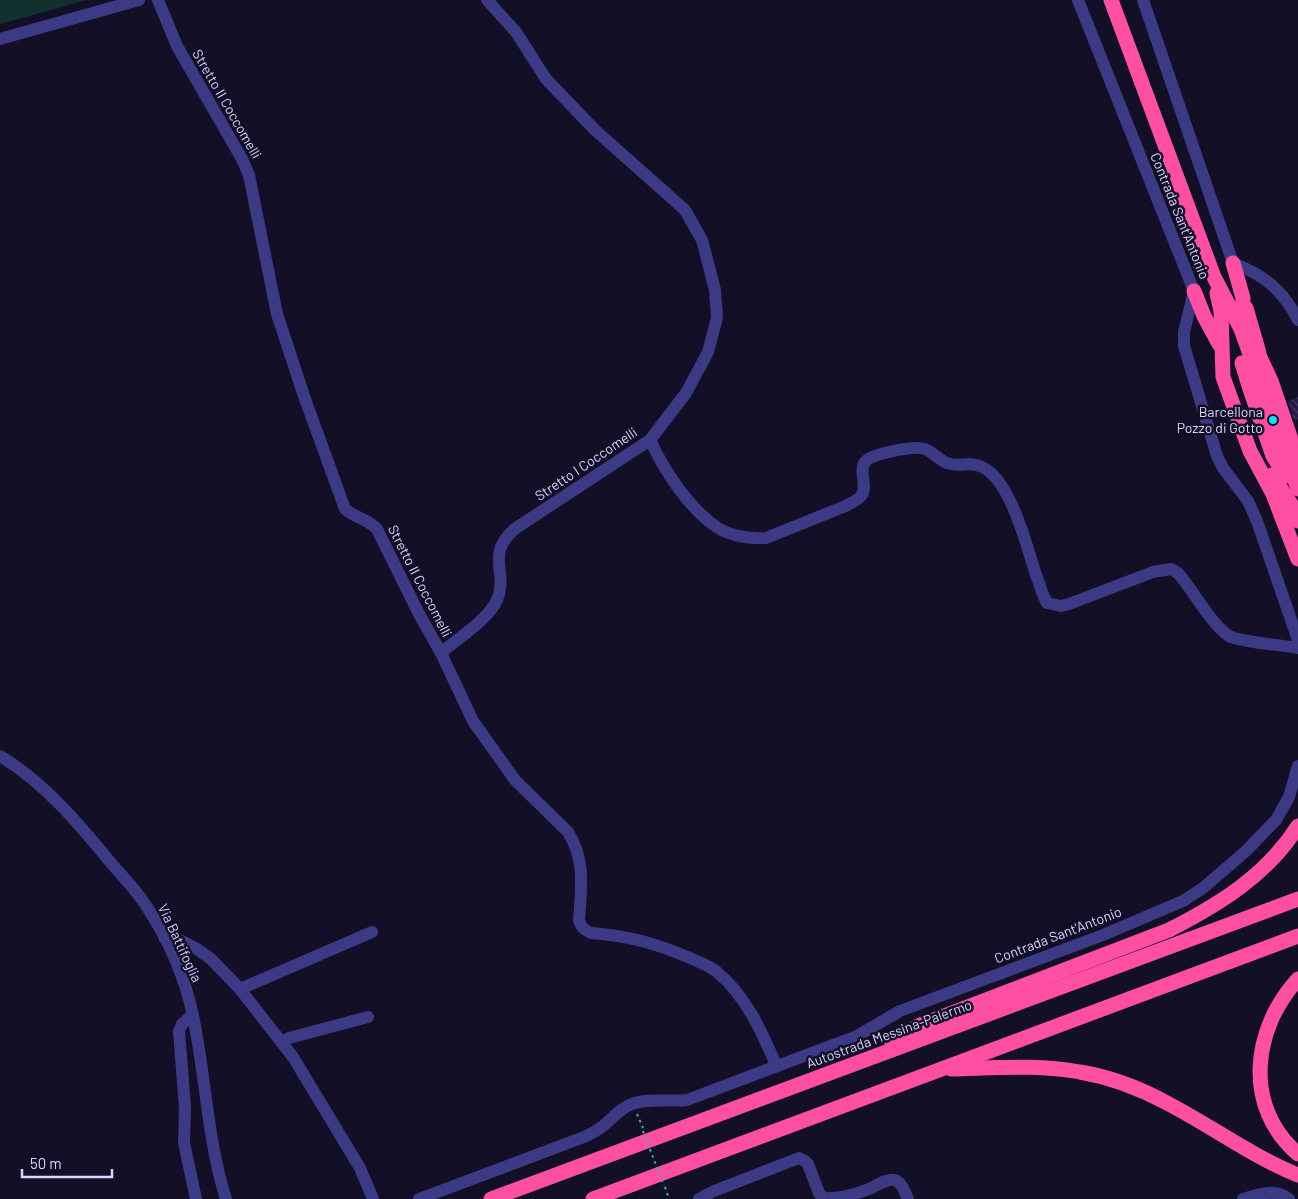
<svg xmlns="http://www.w3.org/2000/svg" width="1298" height="1199" font-family="Barlow,sans-serif">
	<style>
		.green { fill: #12302f }
		.building { fill: url(#building-back-hatch) }
		.lines { fill: none; stroke-linecap: round; stroke-linejoin: round }
		.path { stroke: #2fb8b0; stroke-width: 2; stroke-dasharray: 2.5 4; stroke-linecap: butt }
		.minor { stroke: #3d3a85; stroke-width: 12 }
		.highway { stroke: #ff4fa3; stroke-width: 15 }
		.path-bridge { stroke: #2fb8b0; stroke-width: 2; stroke-dasharray: 2.5 4; stroke-linecap: butt }
		.poi-dot { fill: #00e5ff; stroke: #130f26; stroke-width: 2 }
		.labels { text-anchor: middle; stroke-width: 5; stroke-linejoin: round; paint-order: stroke }
		.street-label { font-size: 14px; fill: #d9d4ff; stroke: #130f26 }
		.poi-label { font-size: 14px; fill: #d9d4ff; stroke: #130f26; text-anchor: end }
	</style>
	<defs>
		<pattern id="building-back-hatch" width="6" height="6" patternUnits="userSpaceOnUse" patternTransform="scale(1.25)"><rect width="6" height="6" fill="#241b47"/><path d="M-1 5l2 2M0 0l6 6M5-1l2 2" fill="none" stroke="#433b63"/></pattern>
	</defs>
	<rect width="100%" height="100%" fill="#130f26"/>
	<!-- green -->
	<path class="green" d="M0,0h87l-87,24z"/>
	<!-- building -->
	<path class="building" d="M1298,397v22l-4,1 -6,-19z"/>
	<g class="lines">
		<!-- path -->
		<g class="path">
			<path d="M637,1114l6,14"/>
			<path d="M665,1187l4,12"/>
		</g>
		<!-- minor -->
		<g class="minor">
			<path d="M158,0l19,46 65,113 7,16 28,139 27,82 41,113c10,9 23,10 32,20l42,85 22,39 32,68 42,59 53,52c18,28 13,58 11,88 2,7 5,10 12,13 38,3 64,10 99,25 9,4 20,8 27,14 29,24 45,60 59,93"/>
			<path d="M1078,0l116,291 -10,41v14l33,110 6,12 25,33 9,20 41,119"/>
			<path d="M1143,0l90,263c31,12 50,27 65,57"/>
			<path d="M0,39l139,-39"/>
			<path d="M650,440c14,30 39,69 68,88 13,8 32,11 48,10l82,-33c4,-3 10,-5 13,-9 9,-11 -7,-30 9,-38 10,-5 45,-13 55,-9 8,3 14,11 22,14 12,5 24,-3 37,5 27,14 43,79 52,107 4,9 6,20 11,28l14,3 8,-2 84,-32 18,-3 7,4c15,17 33,51 51,63 10,6 54,9 69,12"/>
			<path d="M441,653c17,-15 47,-33 56,-53 12,-28 -13,-46 19,-72l134,-88 36,-47 22,-41 9,-34 -2,-28 -13,-50 -17,-30 -90,-80 -49,-51 -30,-47 -29,-32"/>
			<path d="M0,756c44,26 79,68 111,107 12,14 25,27 34,41 22,33 40,73 48,112 13,61 14,123 33,183"/>
			<path d="M165,939l17,2 15,8 14,10 29,30 53,68 67,111 13,31"/>
			<path d="M240,989l132,-57"/>
			<path d="M193,1015l-11,9 -3,7 6,77 -1,35 12,56"/>
			<path d="M282,1043l7,-5 79,-21"/>
			<path d="M419,1199l165,-62c7,-3 14,-7 20,-12 9,-7 16,-17 28,-21 16,-6 37,-2 55,-4l170,-64 43,-25 203,-76 80,-34 20,-13 43,-37 30,-31 13,-23 9,-31"/>
			<path d="M699,1199l15,-8 85,-33 6,3 3,3 11,29 4,5c14,1 33,-4 46,-9 7,-3 18,-11 26,-9 7,2 10,13 13,19"/>
			<path d="M1243,1199c16,-5 32,-11 46,0"/>
		</g>
		<!-- highway -->
		<g class="highway">
			<path d="M1111,0l103,277 27,52 57,160"/>
			<path d="M1233,263l10,35 -2,29"/>
			<path d="M1194,291l10,25 15,28"/>
			<path d="M1217,293l4,18 2,66 27,74 23,43 25,65"/>
			<path d="M1246,308l13,45"/>
			<path d="M1257,351l14,30 27,79"/>
			<path d="M1242,363l8,26 23,67 13,20"/>
			<path d="M1272,475l21,32 5,14"/>
			<path d="M1298,979c-46,50 -55,128 0,175"/>
			<path d="M892,1044l26,-18 251,-96c51,-26 98,-55 129,-104"/>
			<path d="M951,1069c43,-1 87,-5 129,3 30,5 59,16 85,30 45,23 86,54 133,73"/>
			<path d="M491,1199l807,-300"/>
			<path d="M593,1199l705,-263"/>
		</g>
		<!-- path-bridge -->
		<path class="path-bridge" d="M643,1131l21,55"/>
	</g>
	<!-- markers -->
	<circle class="poi-dot" cx="1273" cy="420" r="5"/>
	<g class="labels">
		<!-- street labels -->
		<g class="street-label">
			<text transform="translate(227 104) rotate(60)" y="5">Stretto II Coccomelli</text>
			<text transform="translate(1180 216) rotate(68)" y="5">Contrada Sant'Antonio</text>
			<text transform="translate(586 464) rotate(-34)" y="5">Stretto I Coccomelli</text>
			<text transform="translate(420 581) rotate(63)" y="5">Stretto II Coccomelli</text>
			<text transform="translate(1058 935) rotate(-21)" y="5">Contrada Sant'Antonio</text>
			<text transform="translate(180 943) rotate(65)" y="5">Via Battifoglia</text>
			<text transform="translate(889 1034) rotate(-20)" y="5">Autostrada Messina-Palermo</text>
		</g>
		<!-- poi labels -->
		<g class="poi-label">
			<text x="1263" y="417">Barcellona<tspan x="1263" dy="16">Pozzo di Gotto</tspan></text>
		</g>
	</g>
	<!-- scale -->
	<path d="M22 1169v8h90v-8" fill="none" stroke="#d9d4ff" stroke-width="2.5"/>
	<text x="30" y="1169" font-size="15" fill="#d9d4ff" stroke="#130f26" stroke-width="4" paint-order="stroke">50 m</text>
</svg>
